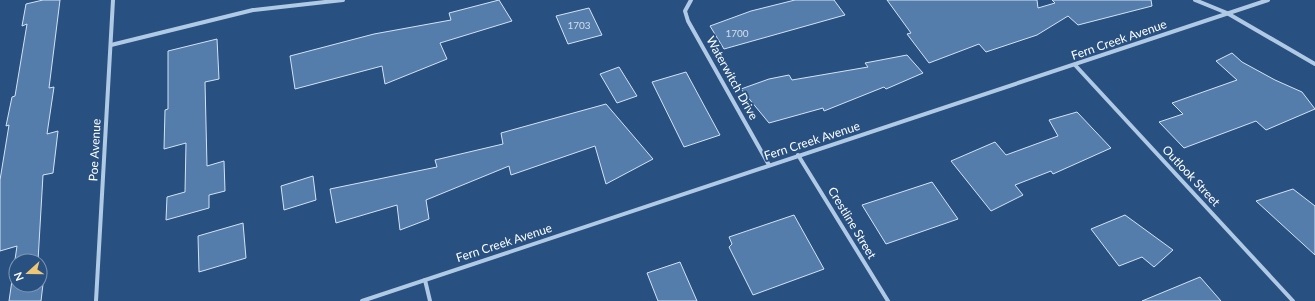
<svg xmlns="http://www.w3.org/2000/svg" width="1315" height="301" font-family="Lato,sans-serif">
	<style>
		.building { fill: #557dab; stroke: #d3e3f5 }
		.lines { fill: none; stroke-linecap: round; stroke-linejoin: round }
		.street { stroke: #b0cae6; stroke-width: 4 }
		.labels { text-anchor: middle; stroke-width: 4; stroke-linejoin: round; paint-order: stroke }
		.number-label { font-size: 10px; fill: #d4deea }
		.street-label { font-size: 12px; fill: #fff; stroke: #285181 }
	</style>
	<rect width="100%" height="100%" fill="#285181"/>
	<!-- building -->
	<g class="building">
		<path d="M43,0h17l-11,88 5,-1 -7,47 11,-3 -5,42 -10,2 -5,86h-22v24h24v-17l5,-1 -4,34h-32l8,-55 -17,5v-71l9,-55 -3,1 6,-29 3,-1 12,-72 -5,2 4,-22z"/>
		<path d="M499,0l13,21 -72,22 7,16 -62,25 -3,-18 -87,23 -5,-33 84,-22 77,-14 -2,-7z"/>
		<path d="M795,0h39l11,15 -121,34 -14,-23 41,-15z"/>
		<path d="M887,0h150l1,8 17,-5 -3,-3h99l1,6 -74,19 -10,-9 -31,19 -51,17 -7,-8 -50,19 -22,-29 4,-1z"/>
		<path d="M589,8l13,27 -34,9 -12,-28z"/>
		<path d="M217,39l2,40 -14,3 2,84 17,-5 1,30 -16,4v13l-43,12 1,-23 18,-5 1,-49 -22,6 1,-39 3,-1v-58z"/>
		<path d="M1232,53l10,9 33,18 27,12 13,17 -49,21 -10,-9 -72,27 -25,-26 24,-8 -11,-11 65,-23 -21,-19z"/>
		<path d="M907,55l16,18 -37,16 -2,-2 -60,24 -1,-3 -54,15 -28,-34 28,-10 20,-4 3,5 76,-13 -3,-4z"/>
		<path d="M619,67l18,29 -20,7 -17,-29z"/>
		<path d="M686,72l34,63 -36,12 -32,-65z"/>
		<path d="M606,104l47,55 -47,25 -11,-38 -84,29 -2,-9 -83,34 3,19 -29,11 -3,-25 -61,18 -6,-34 107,-22 -2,-7 68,-16 -2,-11z"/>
		<path d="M1077,112l34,36 -58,26 -2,-3 -36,14 8,10 -32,16 -40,-50 44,-19 11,13 52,-19 -9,-16z"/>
		<path d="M313,176l3,24 -32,10 -3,-24z"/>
		<path d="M932,182l26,37 -72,25 -24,-39z"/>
		<path d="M1293,189l22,17v49l-59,-54z"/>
		<path d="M794,215l30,54 -71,26 -24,-48 3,-3 -3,-7z"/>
		<path d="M1125,215l48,35 -19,17 -12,-10 -23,9 -28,-37z"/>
		<path d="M243,223l3,35 -47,14 -1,-36z"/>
		<path d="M680,262l17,39h-39l-11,-28z"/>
		<path d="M1200,277l21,24h-79z"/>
	</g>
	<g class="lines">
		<!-- street -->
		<g class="street">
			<path d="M691,0l-6,11 3,10 81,144"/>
			<path d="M1195,0l32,13 88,51"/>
			<path d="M111,45l142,-35 90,-10"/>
			<path d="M1075,65l218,236"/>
			<path d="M798,155l90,146"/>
			<path d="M425,280l5,21"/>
			<path d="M96,301l17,-301"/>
			<path d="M362,301l906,-301"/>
		</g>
	</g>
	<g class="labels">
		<!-- number labels -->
		<g class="number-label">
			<text x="579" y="29">1703</text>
			<text x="737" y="37">1700</text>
		</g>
		<!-- street labels -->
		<g class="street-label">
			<text transform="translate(1119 40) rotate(-19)" y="4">Fern Creek Avenue</text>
			<text transform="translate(732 78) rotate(61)" y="4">Waterwitch Drive</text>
			<text transform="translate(812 141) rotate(-18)" y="4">Fern Creek Avenue</text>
			<text transform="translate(95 150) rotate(-87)" y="4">Poe Avenue</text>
			<text transform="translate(1191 176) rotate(47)" y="4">Outlook Street</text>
			<text transform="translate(852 223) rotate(59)" y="4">Crestline Street</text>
			<text transform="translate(504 243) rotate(-18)" y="4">Fern Creek Avenue</text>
		</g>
	</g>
	<!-- north arrow -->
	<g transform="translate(28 273) rotate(249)"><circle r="19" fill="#285181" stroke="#7e97b3"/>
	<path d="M0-3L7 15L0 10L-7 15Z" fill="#eec876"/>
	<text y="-6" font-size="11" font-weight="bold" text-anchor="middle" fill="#ffffff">N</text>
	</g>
</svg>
